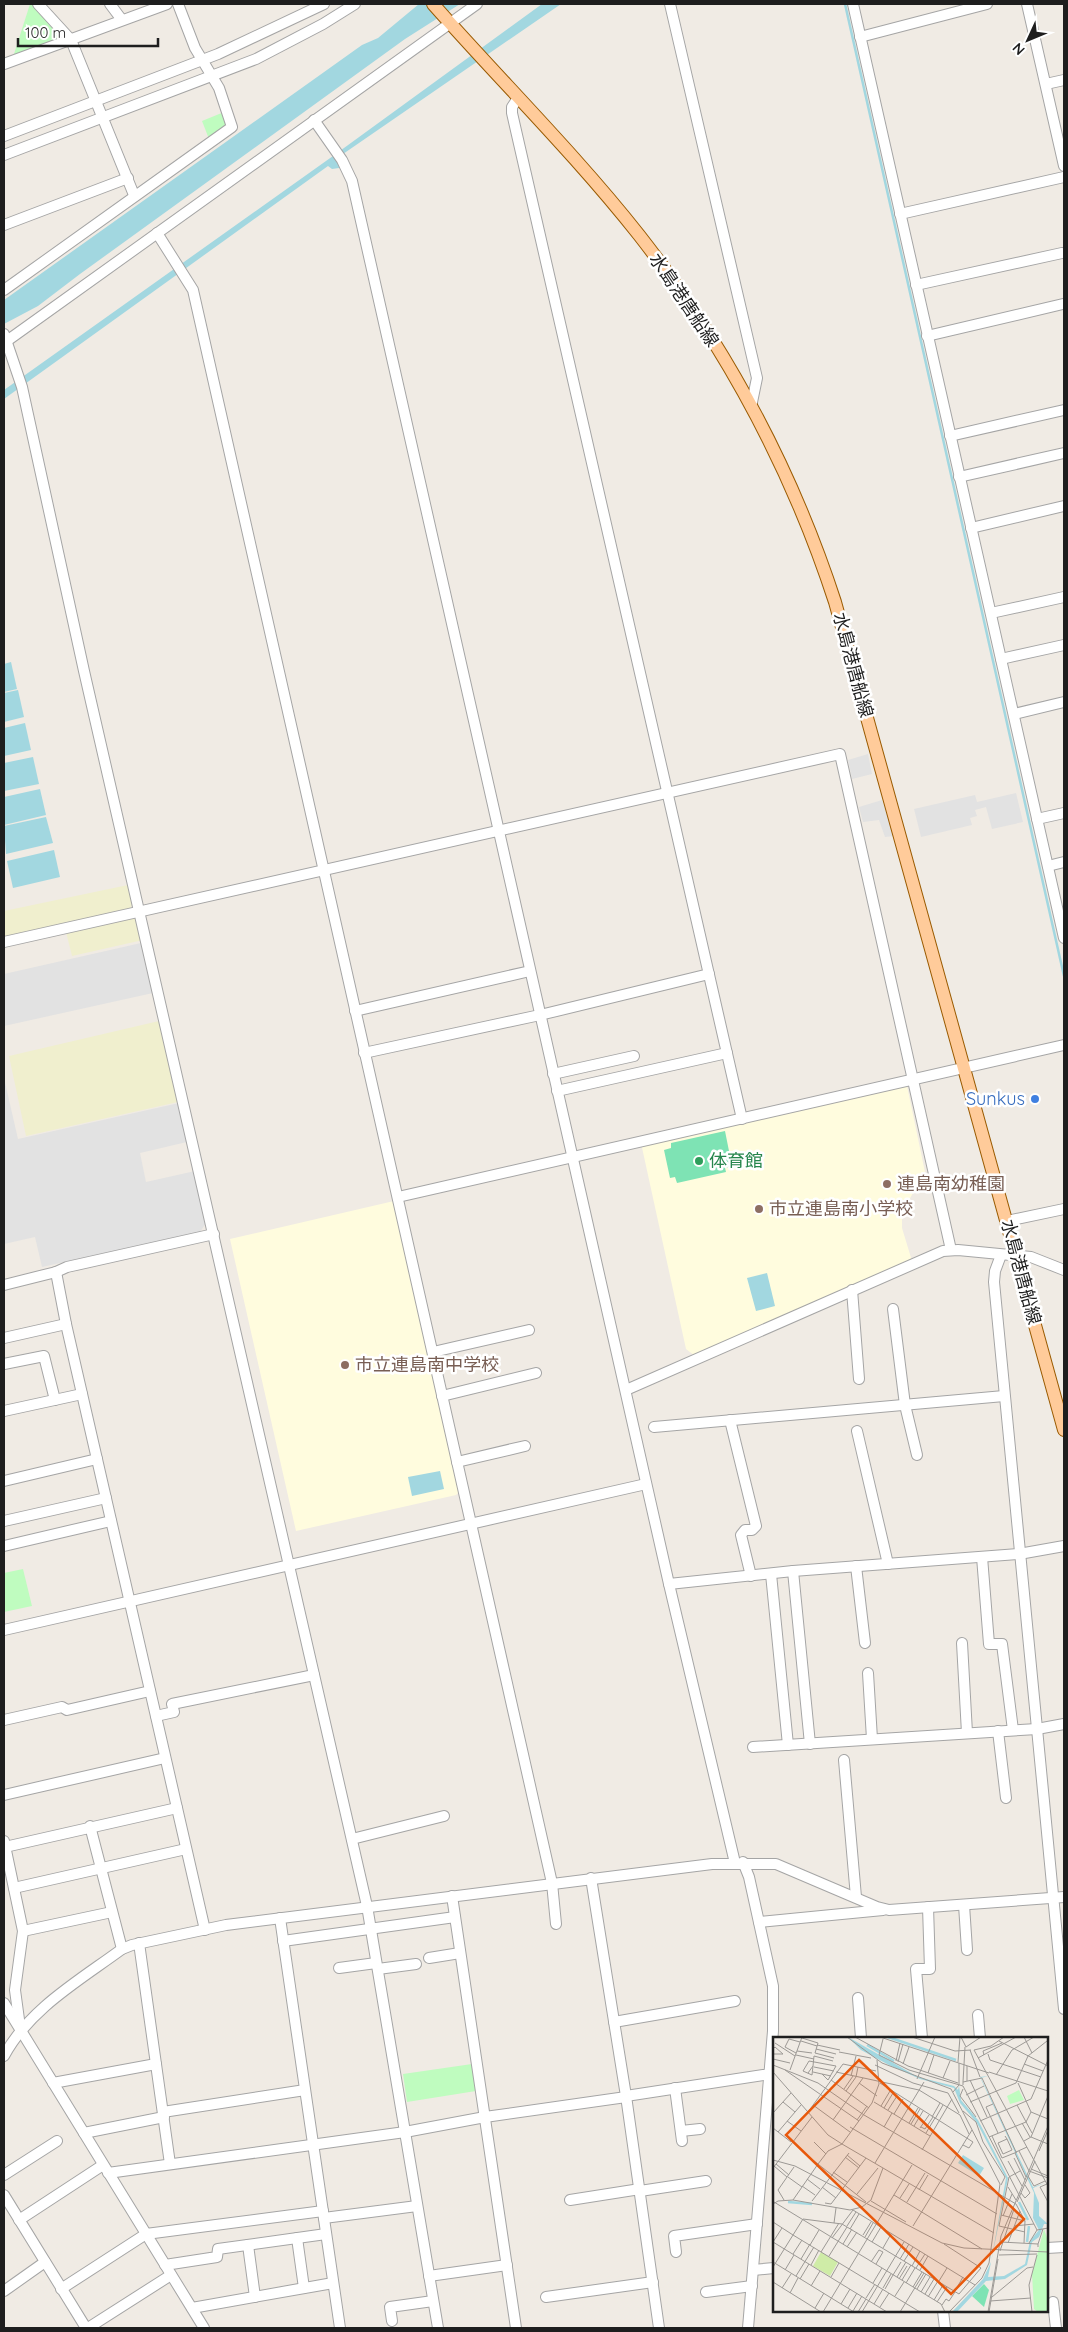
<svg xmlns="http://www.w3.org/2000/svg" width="1068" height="2332" font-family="Quicksand,'Noto Sans JP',sans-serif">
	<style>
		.education { fill: #fffcde }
		.farmland { fill: #f0efce }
		.park { fill: #bffcbf }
		.pitch { fill: #7ee3b4 }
		.parking { fill: #e2e2e2 }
		.water { fill: #a2d7e0 }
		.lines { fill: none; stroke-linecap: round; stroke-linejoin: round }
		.stream { stroke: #a2d7e0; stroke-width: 2.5 }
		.minor-casing { stroke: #a5a5a5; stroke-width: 12 }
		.major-casing { stroke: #995a00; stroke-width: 14 }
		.minor { stroke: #fff; stroke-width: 10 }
		.major { stroke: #ffcb9a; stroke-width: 12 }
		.shop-dot { fill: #3f7fe0; stroke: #fff; stroke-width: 2 }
		.leisure-dot { fill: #2e9e5b; stroke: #fff; stroke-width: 2 }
		.education-dot { fill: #8d6e63; stroke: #fff; stroke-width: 2 }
		.labels { text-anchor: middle; stroke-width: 5; stroke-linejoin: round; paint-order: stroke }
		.street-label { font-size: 18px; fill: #1e1e1e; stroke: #fff }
		.shop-label { font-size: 18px; fill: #366cbe; stroke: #fff; text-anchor: end }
		.leisure-label { font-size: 18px; fill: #27864d; stroke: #fff; text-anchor: start }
		.education-label { font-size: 18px; fill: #785e54; stroke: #fff; text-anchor: start }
		.inset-river { fill: none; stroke: #a2d7e0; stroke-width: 2.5 }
		.inset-road { fill: none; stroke: #9c9995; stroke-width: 1 }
		.view { fill: #e8590c; fill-opacity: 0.15; stroke: #e8590c; stroke-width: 2.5 }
		.inset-edge { fill: none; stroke: #1e1e1e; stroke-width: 2.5 }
	</style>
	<rect width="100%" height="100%" fill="#f0ebe4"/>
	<!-- education -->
	<g class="education">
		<path d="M907,1086l18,86 -20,35 -3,10v11l10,33 -217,95 -9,-7 -45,-206z"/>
		<path d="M394,1201l66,290 -4,4 -160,36 -66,-292z"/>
	</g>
	<!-- farmland -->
	<g class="farmland">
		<path d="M128,885l5,18 -3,6 -126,28v-26z"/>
		<path d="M133,917l5,5 5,18 -71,16 -6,-24z"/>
		<path d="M159,1021l19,81 -152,34 -17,-80z"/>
	</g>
	<!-- park -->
	<g class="park">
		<path d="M30,4h3l29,31 -1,4 -48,18z"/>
		<path d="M224,112l4,12 -19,15 -7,-18z"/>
		<path d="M23,1569l9,37 -28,6v-39z"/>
		<path d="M472,2064l4,27 -69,11 -4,-28z"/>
	</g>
	<!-- pitch -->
	<path class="pitch" d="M725,1131l7,35 -7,2 1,4 -49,11 -2,-6 -5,1 -6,-28 7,-2v-5z"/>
	<!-- parking -->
	<g class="parking">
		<path d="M868,754l4,20 -20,5 -4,-19z"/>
		<path d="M1016,793l7,29 -31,7 -6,-22 -11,3 2,6 -7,2 2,7 -51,12 -7,-28 61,-14 2,7z"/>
		<path d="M882,800l12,36 -9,1 -6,-17 -16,2 -4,-15z"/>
		<path d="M141,943l12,50 -149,33v-52z"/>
		<path d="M4,1078l14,61 161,-36 8,39 -47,11 6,29 49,-11 11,52 -6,9 -158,35 -7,-30 -31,7z"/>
	</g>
	<!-- water -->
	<g class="water">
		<path d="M419,4h41l-55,35 -325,235 -42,32 -34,18v-24l358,-255 16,-7z"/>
		<path d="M542,4h19l-218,150 -4,14 -7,1 -4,-3 -324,233v-9l329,-234z"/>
		<path d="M11,662l6,27 -13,3v-28z"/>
		<path d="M18,690l6,27 -20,5v-29z"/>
		<path d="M25,723l6,27 -27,6v-28z"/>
		<path d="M33,757l6,27 -35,7v-28z"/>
		<path d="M40,789l6,26 -42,10v-28z"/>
		<path d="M46,817l7,26 -47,11 -2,-28z"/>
		<path d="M54,850l6,27 -47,11 -6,-27z"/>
		<path d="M767,1273l8,33 -19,5 -9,-33z"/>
		<path d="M440,1471l4,18 -32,7 -4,-19z"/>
	</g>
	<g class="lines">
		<!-- stream -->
		<path class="stream" d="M845,4l219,972"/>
		<defs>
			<g id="minor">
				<path d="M38,4l33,36 63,155"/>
				<path d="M110,4l12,16"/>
				<path d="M670,4l87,374 -6,29"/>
				<path d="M853,4l211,934"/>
				<path d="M1027,4l37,162"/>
				<path d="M860,37l127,-33"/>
				<path d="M4,64l163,-60"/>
				<path d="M1046,84l18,-4"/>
				<path d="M518,98l-6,9v6l230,1006"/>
				<path d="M314,120l28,40 10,21 317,1403 66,279"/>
				<path d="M4,136l214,-82 106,-50"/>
				<path d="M4,155l252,-96 67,-35 32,-20"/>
				<path d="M900,214l164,-37"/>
				<path d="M4,225l124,-47"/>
				<path d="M157,233l36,57 359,1593 4,41"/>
				<path d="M916,285l146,-32"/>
				<path d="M4,290l228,-163 -13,-39 -24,-40 -17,-44"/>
				<path d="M4,334l18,53 62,284 283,1235 71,422"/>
				<path d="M927,336l136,-32"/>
				<path d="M4,343l473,-339"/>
				<path d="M950,436l114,-26"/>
				<path d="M959,477l105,-24"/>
				<path d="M971,528l93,-22"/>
				<path d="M991,613l73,-16"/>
				<path d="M1001,659l63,-14"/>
				<path d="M1014,714l50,-12"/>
				<path d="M1037,819l27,-6"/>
				<path d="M1048,866l16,-4"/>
				<path d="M4,942l836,-188 111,496"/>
				<path d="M355,1011l175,-40"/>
				<path d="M364,1053l176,-38 169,-41"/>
				<path d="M553,1074l81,-18"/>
				<path d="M557,1091l170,-38"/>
				<path d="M398,1197l666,-152"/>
				<path d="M1007,1221l57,-12"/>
				<path d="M1001,1255l-6,16 -1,11 70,727"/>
				<path d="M56,1272l10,52 139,606"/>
				<path d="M4,1285l52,-13 11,-5 147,-33"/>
				<path d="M852,1290l7,89"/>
				<path d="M893,1309l12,96 12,50"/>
				<path d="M4,1338l62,-14"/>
				<path d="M433,1352l96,-22"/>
				<path d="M4,1364l40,-8 11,44"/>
				<path d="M626,1390l317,-139 15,-1 73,7 33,13"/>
				<path d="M442,1396l94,-23"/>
				<path d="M4,1411l78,-17"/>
				<path d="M730,1420l26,106 -4,4h-7l-4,5 10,41"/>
				<path d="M654,1427l350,-31"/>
				<path d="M857,1431l31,133"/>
				<path d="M457,1462l68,-16"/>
				<path d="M4,1481l93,-22"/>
				<path d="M4,1521l102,-23"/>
				<path d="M4,1546l107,-25"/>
				<path d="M982,1557l7,87h13l11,86"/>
				<path d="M856,1566l9,77"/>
				<path d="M793,1571l17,173"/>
				<path d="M771,1574l17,171"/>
				<path d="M669,1584l124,-13 226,-17 45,-8"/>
				<path d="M4,1630l642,-146"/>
				<path d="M962,1643l5,90"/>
				<path d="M868,1673l4,66"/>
				<path d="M156,1716l18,-4 -2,-8 142,-29"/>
				<path d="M4,1720l58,-13 5,3 83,-19"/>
				<path d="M998,1731l8,67"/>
				<path d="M753,1747l284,-18 27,-5"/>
				<path d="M844,1760l12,137"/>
				<path d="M4,1795l161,-37"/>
				<path d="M90,1826l32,123"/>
				<path d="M352,1839l92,-23"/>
				<path d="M4,1841l19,90 -8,59 5,37"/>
				<path d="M5,1847l172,-39"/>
				<path d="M743,1862l6,15 24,109v45l-25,297"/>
				<path d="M591,1878l35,218 33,232"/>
				<path d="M14,1888l172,-39"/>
				<path d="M452,1896l64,432"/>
				<path d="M964,1905l3,45"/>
				<path d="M280,1918l60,410"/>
				<path d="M759,1922l124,-12"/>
				<path d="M23,1931l89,-19"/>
				<path d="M283,1941l172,-24"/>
				<path d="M139,1943l31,221"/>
				<path d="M429,1958l31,-5"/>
				<path d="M339,1968l37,-5"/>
				<path d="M378,1969l38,-5"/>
				<path d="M858,1998l3,40"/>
				<path d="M4,2003l200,325"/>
				<path d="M978,2015l2,23"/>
				<path d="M614,2022l121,-21"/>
				<path d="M922,2038l-6,-69h14l-2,-62"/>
				<path d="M4,2056c25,-47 76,-76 118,-107l10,-4 94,-20 486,-61h64l101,43 12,3 175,-13"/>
				<path d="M53,2083l103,-19"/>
				<path d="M675,2088l7,53"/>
				<path d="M626,2096l144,-22"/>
				<path d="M163,2112l142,-22"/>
				<path d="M681,2131l19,-2"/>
				<path d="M84,2133l80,-16"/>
				<path d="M108,2173l297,-41 80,-15 141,-20"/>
				<path d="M4,2175l53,-34"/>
				<path d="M640,2191l66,-10"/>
				<path d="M4,2195l82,133"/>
				<path d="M570,2200l70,-11"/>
				<path d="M324,2218l93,-12"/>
				<path d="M19,2220l84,-55"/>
				<path d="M297,2238l7,50"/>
				<path d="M248,2245l7,52"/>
				<path d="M1047,2248l17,-1"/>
				<path d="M676,2252l-2,-16 83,-12"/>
				<path d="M165,2265l52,-8 1,-8 108,-15"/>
				<path d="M753,2270l21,-2"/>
				<path d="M429,2276l78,-11"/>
				<path d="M61,2289l85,-55 177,-23"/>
				<path d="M4,2291l41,-29"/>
				<path d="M706,2292l46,-6"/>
				<path d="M546,2297l107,-15"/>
				<path d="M1053,2302l3,26"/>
				<path d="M192,2308l141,-25"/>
				<path d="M943,2311l2,17"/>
				<path d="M392,2321l-2,-14 43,-6"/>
				<path d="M88,2328l83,-53"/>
			</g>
			<path id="major" d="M433,4c68,77 142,150 206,231 86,110 153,235 196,367l229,828"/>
		</defs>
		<!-- minor casing -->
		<use href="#minor" class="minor-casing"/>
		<!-- major casing -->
		<use href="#major" class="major-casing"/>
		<!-- minor -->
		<use href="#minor" class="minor"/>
		<!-- major -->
		<use href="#major" class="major"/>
	</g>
	<!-- markers -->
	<circle class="shop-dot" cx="1035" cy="1099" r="5"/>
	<circle class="leisure-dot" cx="699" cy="1161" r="5"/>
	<g class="education-dot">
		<circle cx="887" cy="1184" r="5"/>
		<circle cx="759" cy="1209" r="5"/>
		<circle cx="345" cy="1365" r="5"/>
	</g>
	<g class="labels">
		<!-- street labels -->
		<g class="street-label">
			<text transform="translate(684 300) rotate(56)" y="6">水島港唐船線</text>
			<text transform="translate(853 665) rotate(75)" y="6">水島港唐船線</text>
			<text transform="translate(1021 1272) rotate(75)" y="6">水島港唐船線</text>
		</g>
		<!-- shop labels -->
		<g class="shop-label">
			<text x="1025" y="1105">Sunkus</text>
		</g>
		<!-- leisure labels -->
		<g class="leisure-label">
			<text x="709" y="1167">体育館</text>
		</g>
		<!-- education labels -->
		<g class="education-label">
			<text x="897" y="1190">連島南幼稚園</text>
			<text x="769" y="1215">市立連島南小学校</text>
			<text x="355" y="1371">市立連島南中学校</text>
		</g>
	</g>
	<!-- overview -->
	<g transform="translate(773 2037)">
		<rect width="275" height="275" fill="#f0ebe4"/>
		<path d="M48,215l17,10 -8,14 -17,-10z" fill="#cfeca7"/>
		<path d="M246,53l5,10 -14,4 -3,-8zM271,192l4,12v70l-10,1 -4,-3 -2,-35z" fill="#bffcbf"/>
		<path d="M211,247l5,6 -5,17 -12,-11z" fill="#7ee3b4"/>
		<path d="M75,0l70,40 36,9 4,4 1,-4 2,14 17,20 30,58 -20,99 16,-1 21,-12 5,-23 9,-11 -6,-12 1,-25 -54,-116 8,-1 -7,2 52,109 12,-4 -12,5 6,15v13l9,8h-4l-5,13 -7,5 -5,23 -22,14 -19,2 -29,31h-5l31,-33 8,-17 15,-84 -29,-55 -17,-20 -6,-15 -34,-9 -31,-14 -28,-15zM190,118l21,13 -5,8 -21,-13z" fill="#a2d7e0"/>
		<path class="inset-river" d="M115,0l68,23M94,8l27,16M15,165l24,2M246,165l9,18M254,205l2,-16"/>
		<path class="inset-road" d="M74,0l35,26 69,26 49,95 -11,79 -7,15 -33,34M82,0l53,29 50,17M107,0l109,36M139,0l43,14 16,-1M188,0l5,10 15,-10M231,0l-13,9 -17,4 74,136M251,0l8,16M29,1l16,5 -3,10 19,5M28,4l16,5M226,4l49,25M2,6l20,13M44,8l23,5M0,12l2,-2 8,7h-10M43,12l20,5M197,13l10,27M24,14l15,2M66,15l32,6M23,16l-11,-6 4,-8 11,3M215,17l2,6 51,17M23,18l18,4M106,18l30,15 54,16 74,144 11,-2M106,18l4,-16M211,18l-1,-4 19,-8M205,21l38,-21M0,22l17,4M123,24l4,-18M125,25l5,-18M185,25l2,-25M130,27l6,-17M251,27l19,7M0,28l45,18 46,32 152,89 9,17 -1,22M102,28l38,18 35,10 11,20M40,29l1,-10 19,5M194,29v15M41,30l20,4M12,33l74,51M17,33l12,-33M0,35l55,63 14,9M40,35l18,4M63,35l83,18 41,25 9,19M216,35l59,19M35,36l5,-7 -1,9M155,36l6,-18M39,38l-9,-4 6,-10 27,5 -8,14 -6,-6M223,38l16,-25 22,-13M78,39l5,-20M170,41l7,-17M144,42l18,-42M58,43l38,28M197,43l17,37M190,45l2,-35M86,46l18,13M107,46l93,59 -4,6 -6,-3M245,46l13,29 17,7M190,48v-3l19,-4 34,74 11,-5M71,52l9,-13M190,52l-3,7 16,21M73,54l10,-14 2,-10M180,55l6,-7v-22M193,58l18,-9M10,65l12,10M101,65l56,34M197,65l46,-19 12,-27 19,-15M220,67l-7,3 12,26M40,68l37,27M244,68l15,28M108,69l9,-15M111,71l9,-15M115,73l9,-14M190,74l13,11 7,20 22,35 -4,8M35,75l35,-48 33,7M0,76l18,-20M121,77l9,-15M159,80l8,-14M162,82l8,-14M60,83l30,-42M84,83l10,-14M14,84l14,10M207,84l51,-22 17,-39M136,86l9,-15M249,86l8,14M138,87l9,-15M141,89l9,-15M77,90l147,87M111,90l8,-14M148,90l4,2 8,-12M0,91l18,14M147,91l9,-13M5,95l23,-27M153,96l9,-15M219,99l10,22 15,-6M232,99l2,3 5,11 -9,4 -5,-11 9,-4M216,100l37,-15 5,-10M258,100l17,7M251,104l7,-4 17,-41M41,105l12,12M69,107l152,89M149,113l30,-51M246,114l10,20 19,7M266,114l9,-21M31,116l62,49M242,116l11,24M74,118l13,11M72,120l14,11M241,121l11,22M0,123l22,6 147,77 22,5 84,4M235,124l14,25M102,126l49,-81M3,127l13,11M1,129l13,11M0,131l39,-51M258,132l17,7M247,134l-11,6 -10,49 26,6M60,135l14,10M255,139l6,10 11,-5M15,140l14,10M34,142l13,10M274,147l-7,3 8,15M29,149l13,9M49,150l14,11M235,150l8,13M146,153l9,-15M248,156l4,5 5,-5 -5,-8M84,157l21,-26M121,158l88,54M127,161l9,-14M11,163l-6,-10 16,-23M20,163l57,10 12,-3 9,-7 12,-32M39,164l37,-48M98,164l35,21M1,165l167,102 4,8M134,165l18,-29M244,165l18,-41M52,166l6,1 35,-46M0,167l5,-3 15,-1 25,-36 10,-13 14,-7 30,-41 7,-19 -2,-24M80,173l122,75M228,178l24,6M230,179l9,-22M0,185l20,13 -20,32M61,186l2,-15M74,189l9,-14M140,189l59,-96M241,189l20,-2M77,192l9,-15M90,198l8,-13M92,200l8,-14M59,201l21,-28M0,205l114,70M0,205l9,-14M99,205l9,-15M228,205l37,2v3M235,206l12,-32M256,206l8,-13M70,207l9,-15M265,207l5,-15M37,208l9,-15M74,210l10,-15M110,211l8,-14M227,214l14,-42M48,215l18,-29M20,217l9,-14M226,218l38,-1M56,219l18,-29M28,222l9,-15M127,222l9,-15M131,224l9,-14M0,225l81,50M98,225l8,-12 4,2 -7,12M38,228l8,-15M139,229l8,-15M143,231l9,-14M12,233l9,-15M147,233l8,-14M120,238l8,-13M23,239l18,-29M58,240l8,-14M124,240l9,-15M27,242l9,-15M126,242l8,-13M129,243l9,-15M166,244l8,-13M0,245l48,30M100,246l9,-15M133,246l9,-15M38,249l9,-15M140,250l9,-15M9,251l9,-14M110,251l8,-14M112,252l8,-14M144,252l9,-15M182,254l8,-14M148,255l9,-15M17,256l8,-15M152,257l9,-15M122,259l9,-14M155,260l10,-16M219,260l35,-29 6,-1M93,261l9,-14M161,263l9,-15M217,264l41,-3M164,265l10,-15M68,267l9,-15M101,267l9,-15M169,268l4,-6 3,2 6,-9M107,270l9,-14M42,271l9,-15M75,271l9,-15M80,274l9,-15M50,275l89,-147M85,275l8,-13M89,275l42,-70M127,275l24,-39M147,275l-127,-77 10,-16 39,5 117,70 22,-26 -37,-24M215,275l13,-76 47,-110M216,275l9,-53M259,275l-3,-27 8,-30"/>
		<path class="view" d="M86,23l165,159 -73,75 -165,-159z"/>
		<rect width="275" height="275" class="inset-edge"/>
	</g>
	<!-- border -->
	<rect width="1068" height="2332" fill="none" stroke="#1e1e1e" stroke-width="10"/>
	<!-- north arrow -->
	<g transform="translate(1028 40) rotate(226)" stroke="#ffffff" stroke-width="4" paint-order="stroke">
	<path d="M0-4L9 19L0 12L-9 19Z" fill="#1e1e1e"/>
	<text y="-8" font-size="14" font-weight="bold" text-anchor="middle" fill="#1e1e1e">N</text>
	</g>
	<!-- scale -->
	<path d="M18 38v8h140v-8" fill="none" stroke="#1e1e1e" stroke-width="2.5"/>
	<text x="25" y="38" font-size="15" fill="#1e1e1e" stroke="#ffffff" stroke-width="4" paint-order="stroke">100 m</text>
</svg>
